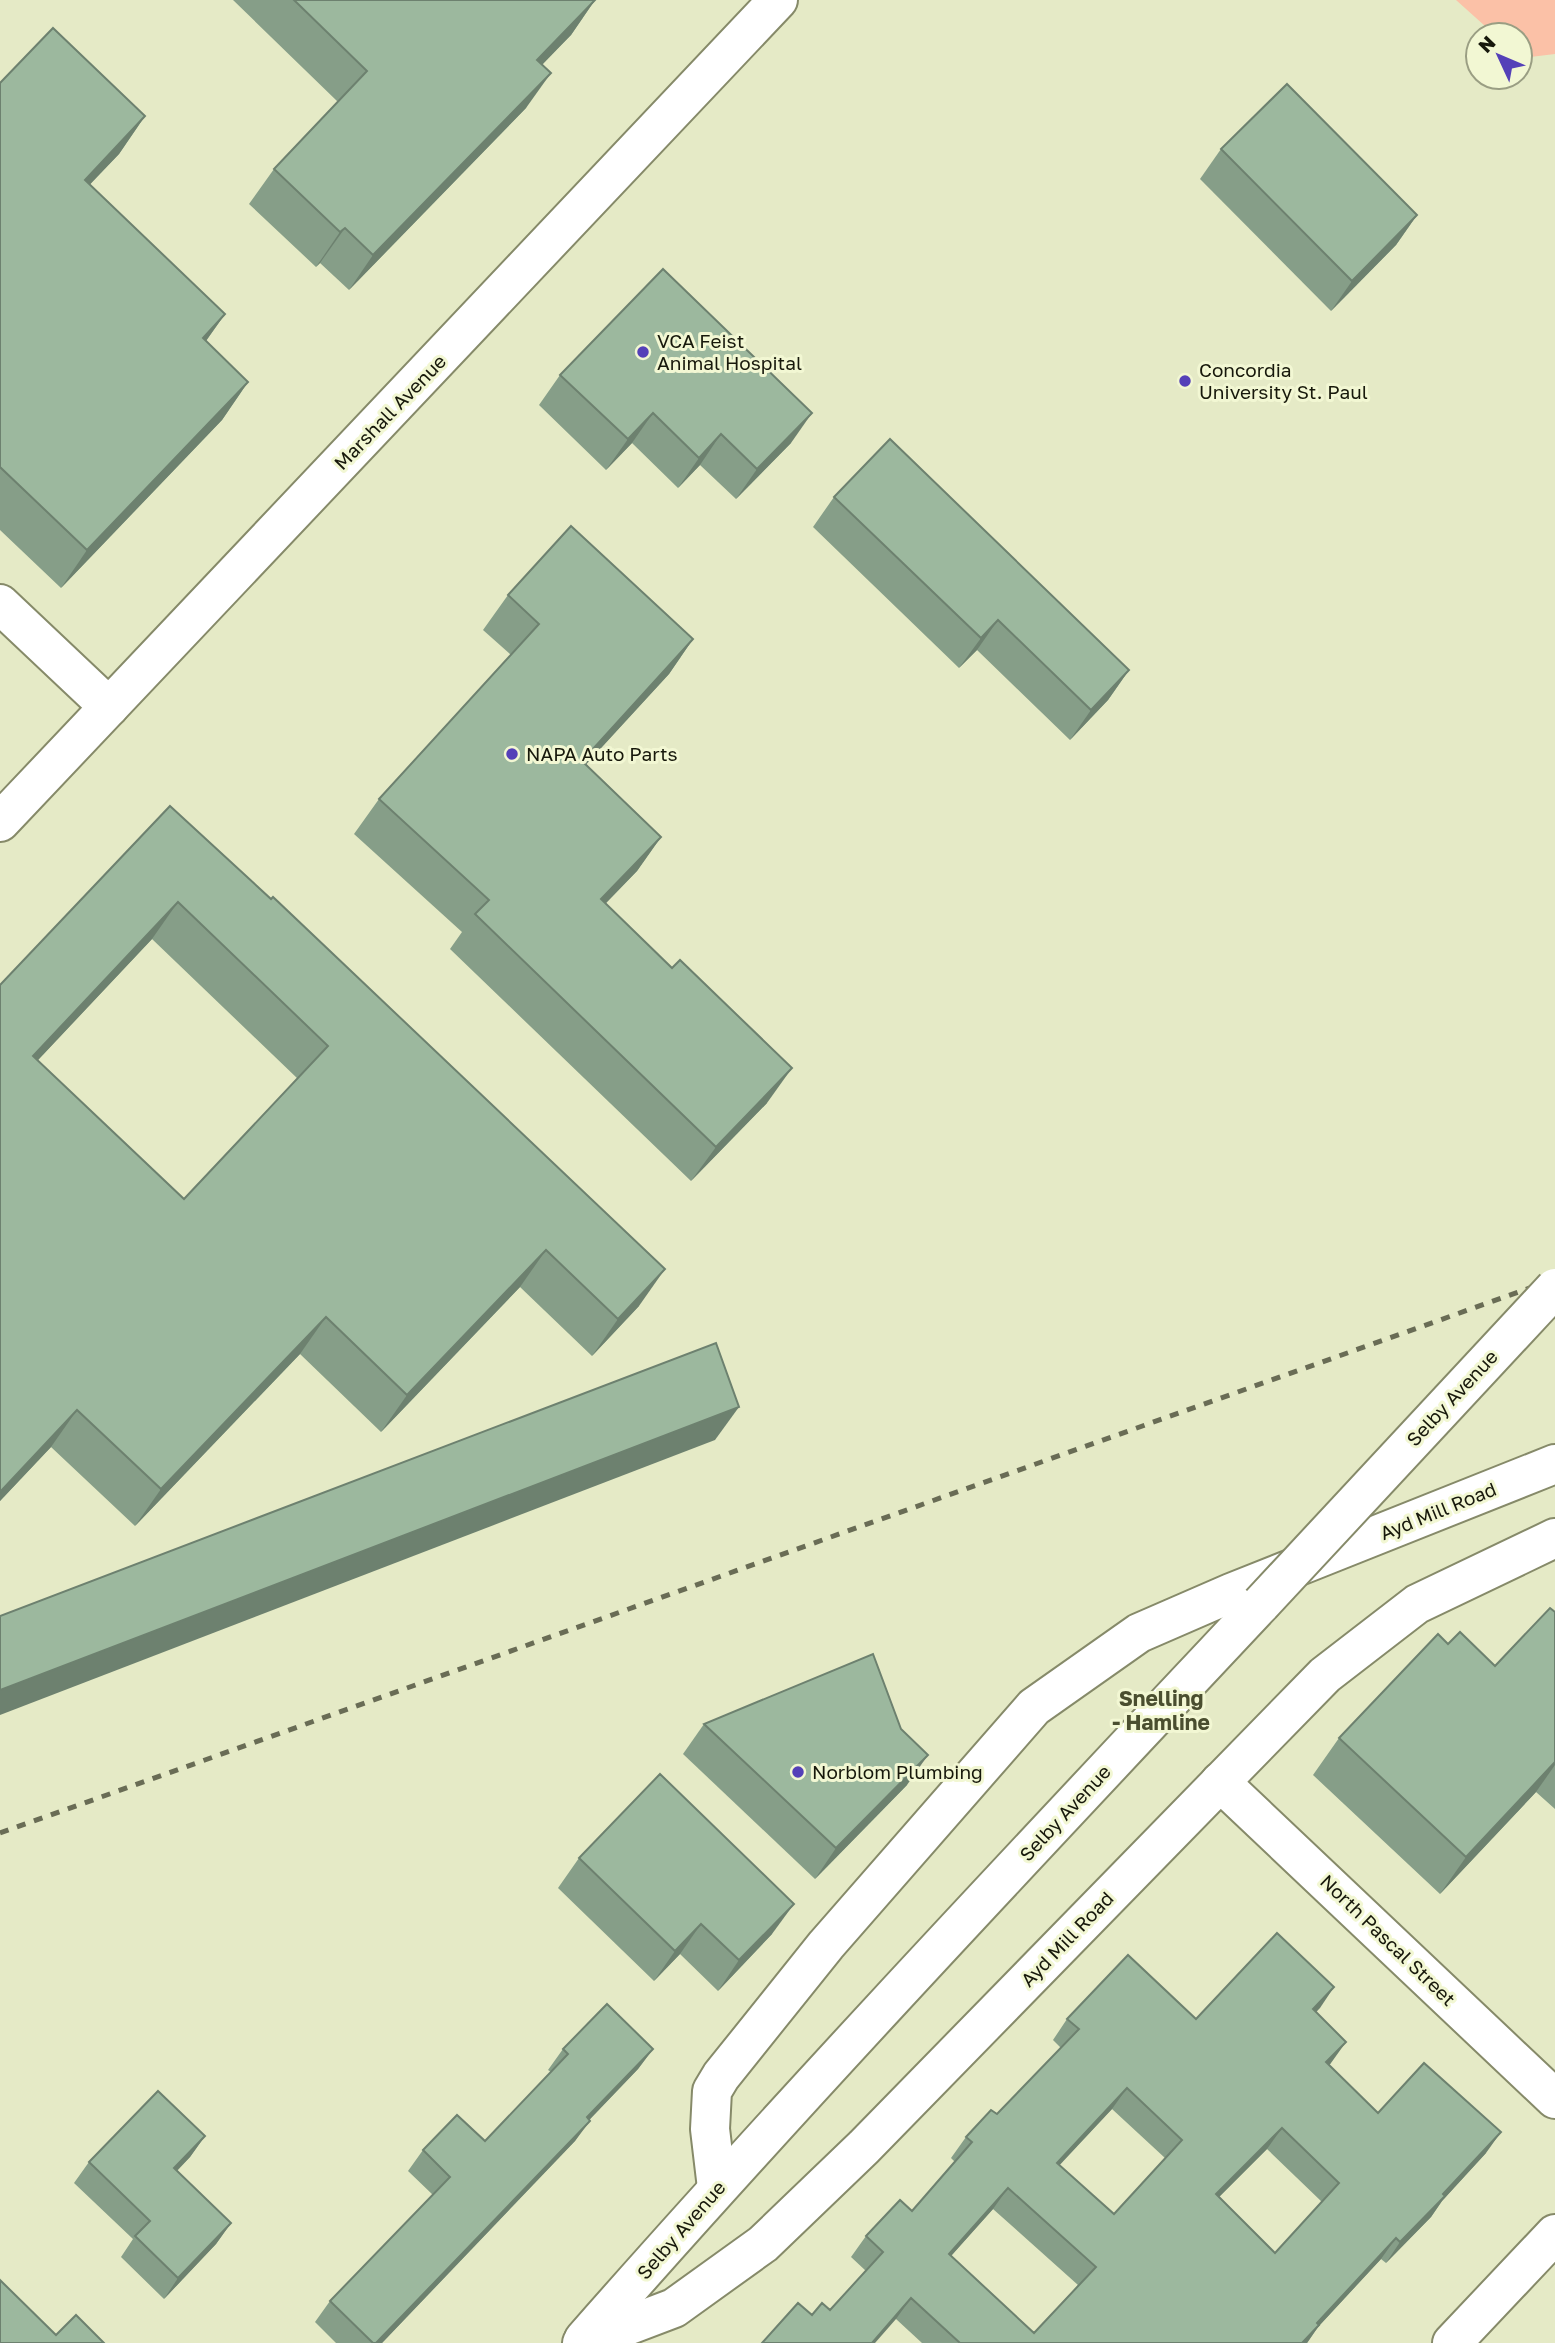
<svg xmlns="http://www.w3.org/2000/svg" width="1555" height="2343" font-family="'Golos Text',sans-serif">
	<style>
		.green { fill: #fbc1a7 }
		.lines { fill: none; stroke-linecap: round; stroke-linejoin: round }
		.street-casing { stroke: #868a69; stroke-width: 42 }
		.secondary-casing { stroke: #868a69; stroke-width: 42 }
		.street { stroke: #fff; stroke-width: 38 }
		.secondary { stroke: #fff; stroke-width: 38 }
		.rail { stroke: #696c55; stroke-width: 5; stroke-dasharray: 9 9; stroke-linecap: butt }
		.secondary-bridge-casing { stroke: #868a69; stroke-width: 42; stroke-linecap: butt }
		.secondary-bridge { stroke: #fff; stroke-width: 38 }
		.wall { fill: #869e88; fill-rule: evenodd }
		.shaded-wall { fill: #6d816f }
		.building { fill: #9cb89e; stroke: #6d816f; stroke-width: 2; fill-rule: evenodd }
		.poi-dot { fill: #5440b8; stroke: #f2f7d3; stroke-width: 2.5 }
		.labels { text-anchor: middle; stroke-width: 6; stroke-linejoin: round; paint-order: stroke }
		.poi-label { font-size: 19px; fill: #17180b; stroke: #f2f7d3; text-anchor: start }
		.street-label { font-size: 19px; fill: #17180b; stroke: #f2f7d3 }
		.neighbourhood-label { font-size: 21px; font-weight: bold; fill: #4a4e2f; stroke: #f2f7d3 }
	</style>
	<rect width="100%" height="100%" fill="#e5eac6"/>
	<!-- green -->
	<path class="green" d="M1456,0h99v54l-34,4 -1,-23h-25z"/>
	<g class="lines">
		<defs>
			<g id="street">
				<path d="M1220,1782l335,317"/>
				<path d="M1452,2343l103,-109"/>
			</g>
			<g id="secondary">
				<path d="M0,604l109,103"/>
				<path d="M0,822l778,-822"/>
				<path d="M717,2188l-7,-59 2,-38 9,-15 105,-131 208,-238 105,-74 92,-40 324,-129"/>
				<path d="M584,2339c220,-250 449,-492 677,-735"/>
				<path d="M582,2343l92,-35 89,-64 101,-97 461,-472 92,-71 138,-66"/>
			</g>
		</defs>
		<!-- street casing -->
		<use href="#street" class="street-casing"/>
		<!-- secondary casing -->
		<use href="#secondary" class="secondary-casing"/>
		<!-- street -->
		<use href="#street" class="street"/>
		<!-- secondary -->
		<use href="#secondary" class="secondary"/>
		<!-- rail -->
		<path class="rail" d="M0,1833l1555,-554"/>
		<defs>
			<path id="secondary-bridge" d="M1261,1604l294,-316"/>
		</defs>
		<!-- secondary-bridge casing -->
		<use href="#secondary-bridge" class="secondary-bridge-casing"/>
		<!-- secondary-bridge -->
		<use href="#secondary-bridge" class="secondary-bridge"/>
	</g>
	<!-- wall -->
	<g class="wall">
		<path d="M233,0h362l-24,35 -29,29 -16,44 -177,182 -29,-27 -4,4 -67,-63 25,-35 64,-67z"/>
		<path d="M0,83l145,33 -26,38 -30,31 136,129 -19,27 42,41 -26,38 -161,168 -61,-58z"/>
		<path d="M1221,149l196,66 -21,30 -65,66 -131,-132z"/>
		<path d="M560,375l231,68 -55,56 -36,-34 -22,23 -46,-45 -26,27 -67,-65z"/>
		<path d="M834,497l295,173 -21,30 -38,40 -93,-90 -18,18 -146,-141z"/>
		<path d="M508,595l185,44 -24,35 -83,90 75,73 -24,34 -32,33 162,199 -76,78 -241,-232 12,-17 -108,-98 25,-35 132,-144 -28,-25z"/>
		<path d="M170,806l469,500 -47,50 -72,-69 -139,145 -81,-78 -165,172 -84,-79 -51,54v-516zM152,939l146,140 -114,120 -147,-138z"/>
		<path d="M1555,1612v197l-19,-17 -96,102 -127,-119 26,-37 109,-94 47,22z"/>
		<path d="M704,1724l197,5 6,56 -92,94 -132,-125z"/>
		<path d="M579,1858l193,76 -54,57 -38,-37 -26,27 -96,-93z"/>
		<path d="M1334,1987l-18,25 15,51 -2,2 49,48 108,40 -44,48 -11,16 -45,46 -5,-4 -63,68 -11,16h-385l-26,-24 -84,-4 18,-5 36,-39 -15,-14 15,-21 46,-25 43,-49 -4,-4 15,-21 31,-23 64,-66 -8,-8 14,-21h129zM1112,2109l53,49 -51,56 -55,-49zM1267,2149l55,53 -47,51 -56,-56zM993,2209l85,76 -44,48 -83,-77z"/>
		<path d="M563,2049h90l-15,20 -49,51 -14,21 -193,202h-46l-21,-21 15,-21 103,-106 -25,-24 15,-21 62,-9 66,-69 -3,-2z"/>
		<path d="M205,2136l-15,21 -13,14 54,52 -15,21 -52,55 -43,-42 12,-18 -59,-56 15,-21z"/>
	</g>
	<!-- shaded-wall -->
	<g class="shaded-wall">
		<path d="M595,0l-24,35 -58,60 24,-35z"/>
		<path d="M551,73l-25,35 -177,182 24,-35z"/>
		<path d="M145,116l-26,38 -61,64 27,-38z"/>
		<path d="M1417,215l-21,30 -65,66 21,-30z"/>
		<path d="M345,228l-25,35 -4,4 24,-35z"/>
		<path d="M225,314l-27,38 5,-14z"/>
		<path d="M248,382l-26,38 -161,168 26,-38z"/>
		<path d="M653,413l-21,30 -26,27 22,-31z"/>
		<path d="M812,413l-21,30 -55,56 21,-30z"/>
		<path d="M721,434l-21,31 -22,23 21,-30z"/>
		<path d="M998,620l-21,30 -18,18 22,-30z"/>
		<path d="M693,639l-24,35 -111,121 24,-34z"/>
		<path d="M1129,670l-21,30 -38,40 21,-30z"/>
		<path d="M661,837l-24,34 -61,63 25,-35z"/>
		<path d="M178,902l-26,37 -145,154 26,-37z"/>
		<path d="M792,1068l-25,35 -76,78 25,-34z"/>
		<path d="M546,1250l-26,37 -139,145 26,-37z"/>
		<path d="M665,1269l-26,37 -47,50 26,-37z"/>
		<path d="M326,1317l-26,37 -165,172 26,-37z"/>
		<path d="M739,1407l-24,33 -715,275v-25z"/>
		<path d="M77,1410l-26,37 -51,54v-9z"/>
		<path d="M928,1755l-21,30 -92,94 21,-31z"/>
		<path d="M1555,1762v3l-19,27 -96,102 26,-37z"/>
		<path d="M794,1904l-22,30 -54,57 21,-31z"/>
		<path d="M701,1924l-21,30 -26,27 21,-30z"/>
		<path d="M1334,1987l-14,21 -21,22 14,-21z"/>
		<path d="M1346,2042l-15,21 -20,20 15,-21z"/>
		<path d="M653,2049l-15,20 -66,69 15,-21z"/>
		<path d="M1127,2088l-15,21 -70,75 15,-21z"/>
		<path d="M590,2121l-15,20 -193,202h-6z"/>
		<path d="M1282,2128l-15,21 -66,66 15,-21z"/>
		<path d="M1501,2132l-15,21 -44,48 -11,16 -45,46 14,-21z"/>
		<path d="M205,2136l-15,21 -31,32 15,-21z"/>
		<path d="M1008,2188l-15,21 -59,66 15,-21z"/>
		<path d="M231,2223l-15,21 -52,55 14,-21z"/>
		<path d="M1396,2238l-15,21 -63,68 -11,16h-5l15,-20z"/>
		<path d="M911,2298l-15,21 -21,24h-3z"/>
	</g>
	<!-- building -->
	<g class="building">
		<path d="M294,0h301l-58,60 14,13 -178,182 -28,-27 -5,4 -66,-63 93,-98z"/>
		<path d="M53,28l92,88 -60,64 140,134 -22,24 45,44 -161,168 -87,-83v-384z"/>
		<path d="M1287,84l130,131 -65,66 -131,-132z"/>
		<path d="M663,269l149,144 -55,56 -36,-35 -22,24 -46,-45 -25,26 -68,-64z"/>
		<path d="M890,439l239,231 -38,40 -93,-90 -17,18 -147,-141z"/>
		<path d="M571,526l122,113 -111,122 79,76 -60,62 71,69 8,-8 112,108 -76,79 -241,-233 14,-14 -110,-101 160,-175 -31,-29z"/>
		<path d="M170,806l101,93 2,-2 392,372 -47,50 -72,-69 -139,145 -81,-78 -165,172 -84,-79 -77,82v-507zM178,902l150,144 -144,153 -151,-143z"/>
		<path d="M716,1343l23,64 -739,283v-74z"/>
		<path d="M1550,1608l5,4v150l-89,95 -127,-119 99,-104 10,10 12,-12 35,34z"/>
		<path d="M873,1654l28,75 27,26 -92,93 -132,-124z"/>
		<path d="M660,1774l134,130 -55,56 -38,-36 -26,27 -96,-93z"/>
		<path d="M1277,1933l57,54 -21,22 33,33 -20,20 52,51 46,-50 77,69 -58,62 2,2 -45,46 -4,-4 -79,85 2,2 -17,18h-342l-49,-45 -39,45h-110l36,-40 14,12 10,-12 8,7 53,-58 -17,-16 34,-36 12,11 60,-69 -6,-5 25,-27 6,4 82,-85 -12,-10 61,-64 68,64zM1127,2088l55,52 -68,74 -57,-51zM1282,2128l57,55 -64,70 -59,-59zM1008,2188l88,79 -62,66 -85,-79z"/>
		<path d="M607,2004l46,45 -66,68 3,4 -214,222h-3l-43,-42 120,-124 -27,-27 34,-35 28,26 83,-87 -5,-5z"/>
		<path d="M158,2091l47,45 -31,32 57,55 -53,55 -43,-42 15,-15 -61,-59z"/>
		<path d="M0,2280l56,55 20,-20 28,28h-104z"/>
	</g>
	<!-- markers -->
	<g class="poi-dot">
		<circle cx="643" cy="352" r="7"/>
		<circle cx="1185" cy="381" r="7"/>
		<circle cx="512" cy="754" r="7"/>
		<circle cx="798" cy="1772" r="7"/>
	</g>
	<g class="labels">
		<!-- poi labels -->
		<g class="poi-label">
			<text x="657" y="348">VCA Feist<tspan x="657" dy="22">Animal Hospital</tspan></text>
			<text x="1199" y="377">Concordia<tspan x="1199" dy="22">University St. Paul</tspan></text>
			<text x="526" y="761">NAPA Auto Parts</text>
			<text x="812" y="1779">Norblom Plumbing</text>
		</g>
		<!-- street labels -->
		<g class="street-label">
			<text transform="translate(390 412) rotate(-46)" y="7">Marshall Avenue</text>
			<text transform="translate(1452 1398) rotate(-47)" y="7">Selby Avenue</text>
			<text transform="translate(1438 1511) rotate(-22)" y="7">Ayd Mill Road</text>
			<text transform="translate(1065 1813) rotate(-47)" y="7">Selby Avenue</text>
			<text transform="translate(1067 1939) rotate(-46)" y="7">Ayd Mill Road</text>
			<text transform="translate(1388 1940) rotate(44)" y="7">North Pascal Street</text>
			<text transform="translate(681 2230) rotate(-49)" y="7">Selby Avenue</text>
		</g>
		<!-- neighbourhood labels -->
		<g class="neighbourhood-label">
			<text x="1161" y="1706">Snelling<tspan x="1161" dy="24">- Hamline</tspan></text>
		</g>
	</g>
	<!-- north arrow -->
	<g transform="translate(1499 56) rotate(314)"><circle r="33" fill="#f2f7d3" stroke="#9a9e83" stroke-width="2"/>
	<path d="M0-5L12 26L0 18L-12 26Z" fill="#5440b8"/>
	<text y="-10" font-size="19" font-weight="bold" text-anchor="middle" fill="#17180b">N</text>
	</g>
</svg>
